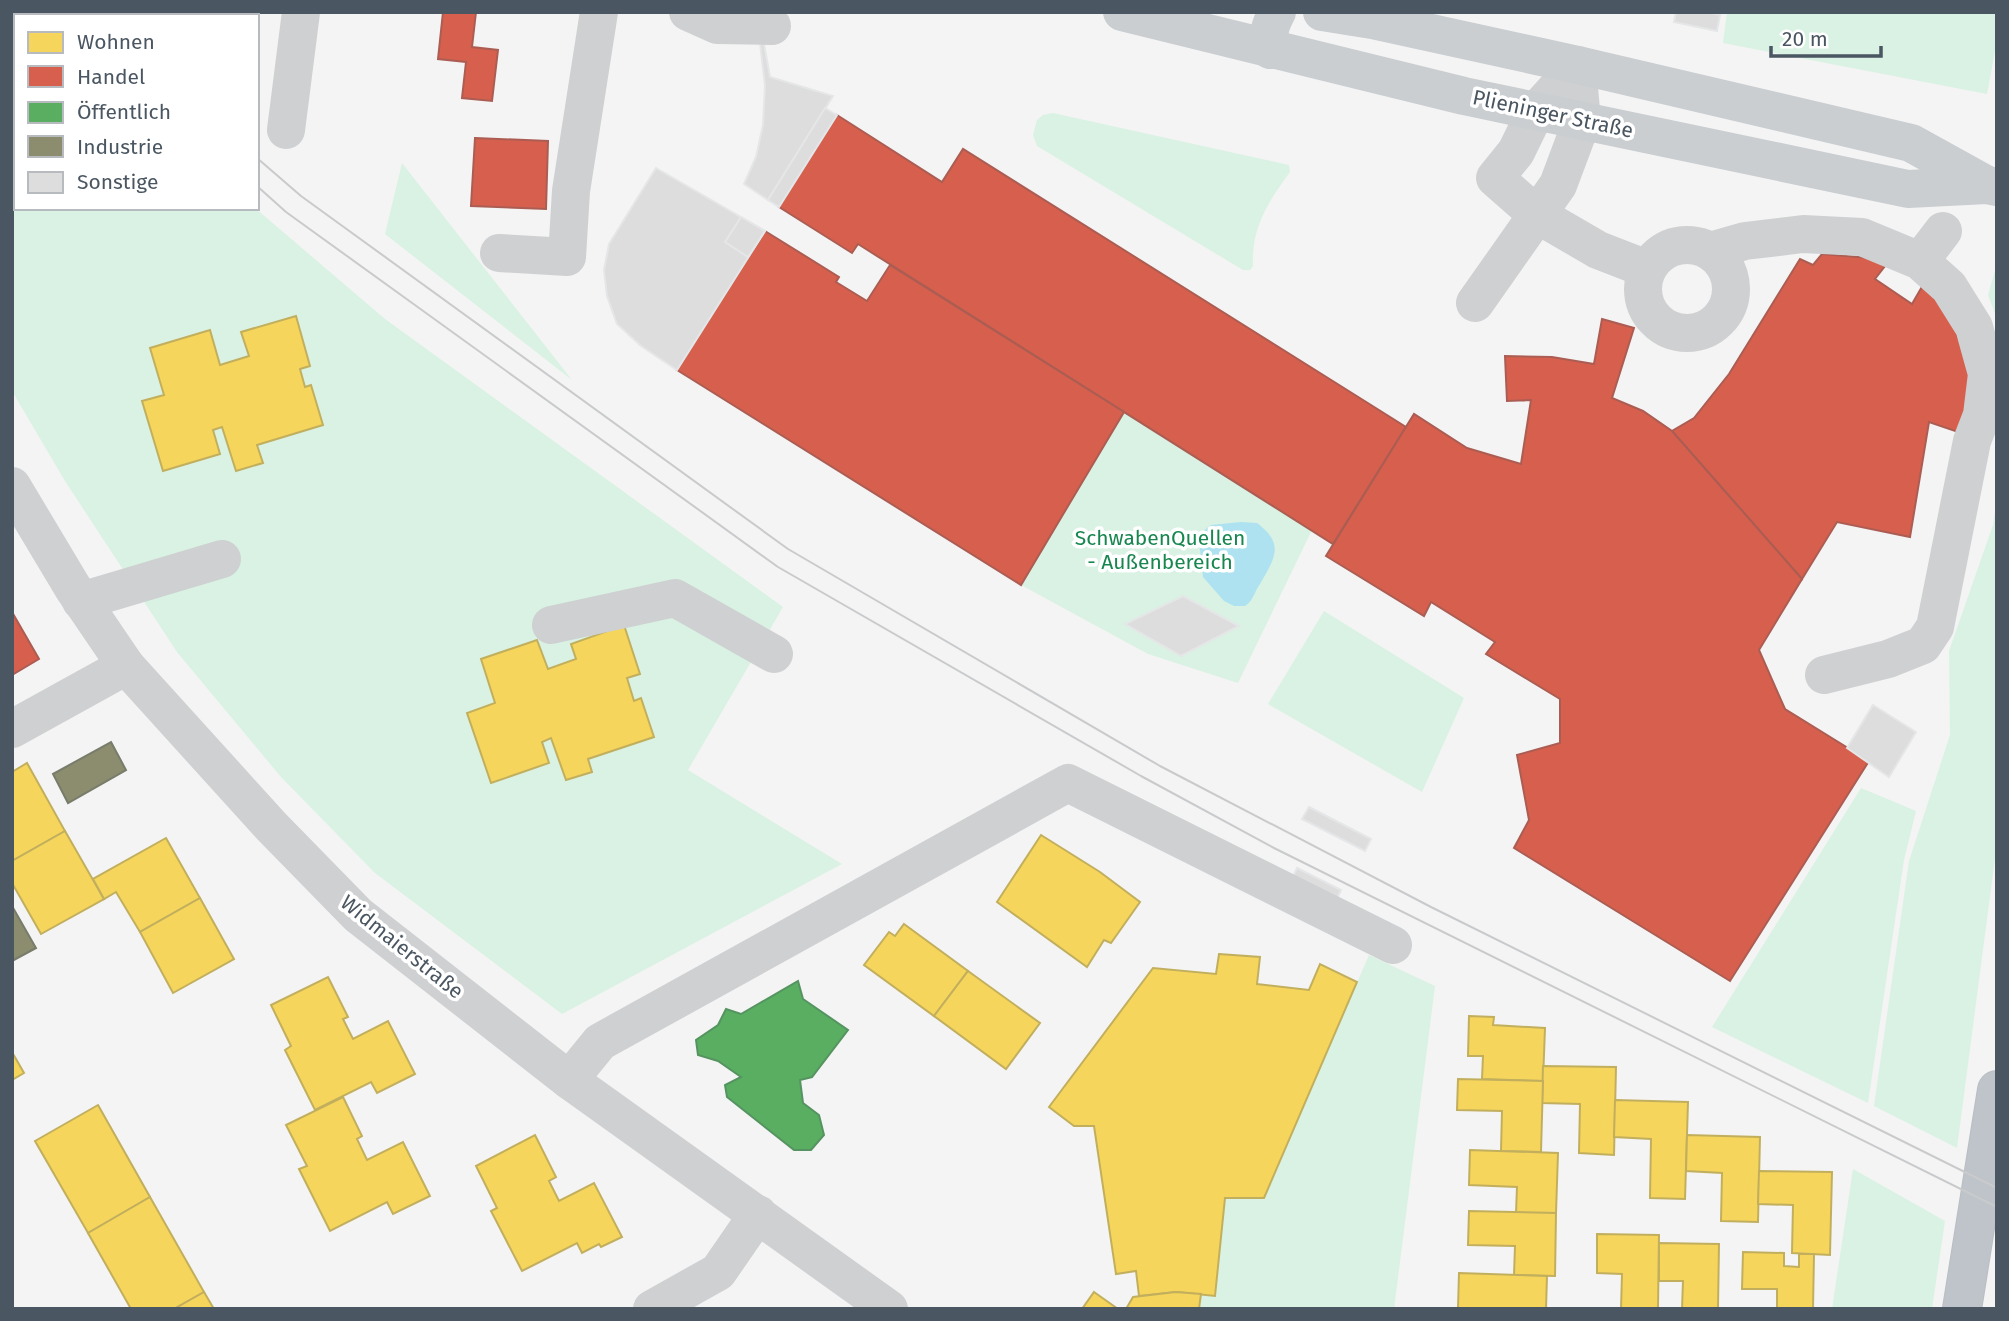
<svg xmlns="http://www.w3.org/2000/svg" width="2009" height="1321" font-family="'Fira Sans',sans-serif">
	<style>
		.green { fill: #d9f2e3 }
		.water { fill: #aee2f0 }
		.homes { fill: #f6d55c; stroke: #c2af5e; stroke-width: 2 }
		.shops { fill: #d6604d; stroke: #ac5d53; stroke-width: 2 }
		.public { fill: #5aae61; stroke: #559461; stroke-width: 2 }
		.industry { fill: #8c8c6e; stroke: #787c6a; stroke-width: 2 }
		.building { fill: #ddddde; stroke: #e5e6e7; stroke-width: 2 }
		.lines { fill: none; stroke-linecap: round; stroke-linejoin: round }
		.highway-casing { stroke: #b9bec3; stroke-width: 40 }
		.minor { stroke: #ced0d2; stroke-width: 38 }
		.major { stroke: #caced1; stroke-width: 38 }
		.highway { stroke: #bec4c9; stroke-width: 38 }
		.tram { stroke: #c9cacc; stroke-width: 2 }
		.labels { text-anchor: middle; stroke-width: 7; stroke-linejoin: round; paint-order: stroke }
		.street-label { font-size: 21px; fill: #4a5661; stroke: #fff }
		.park-label { font-size: 21px; fill: #17864f; stroke: #fff }
	</style>
	<rect width="100%" height="100%" fill="#f4f4f4"/>
	<!-- green -->
	<g class="green">
		<path d="M12,12h20l4,4h-20v192h239l130,111 398,288 -95,163 154,94 -280,150 -187,-141 -94,-96 -104,-125 -112,-171 -53,-90z"/>
		<path d="M1727,12h270v28l-10,54 -264,-51z"/>
		<path d="M1053,113l236,52 1,7c-22,30 -39,56 -37,94l-3,4h-7l-206,-124 -4,-11 4,-15 6,-5z"/>
		<path d="M402,163l170,217 -187,-146z"/>
		<path d="M1997,263v56l-9,-24z"/>
		<path d="M1124,412l188,118 -74,153 -90,-29 -127,-69z"/>
		<path d="M1997,497v346l-40,305 -83,-42 35,-245 41,-126 -1,-84 44,-126z"/>
		<path d="M1324,611l140,87 -42,94 -154,-88z"/>
		<path d="M1861,788l55,23 -12,49 -36,243 -156,-76z"/>
		<path d="M1369,955l66,31 -41,323h-195l2,-15 14,2 10,-98h39z"/>
		<path d="M1853,1169l92,52 -13,88h-100z"/>
	</g>
	<!-- water -->
	<path class="water" d="M1241,522l16,1c28,21 18,35 3,61 -6,8 -6,16 -15,22h-11l-10,-5 -21,-24 -4,-37 3,-8 9,-7z"/>
	<!-- homes -->
	<g class="homes">
		<path d="M296,316l14,50 -10,3 5,18 6,-2 12,40 -66,20 6,18 -27,8 -14,-44 -9,3 7,24 -57,17 -21,-70 22,-6 -14,-47 60,-18 10,35 29,-9 -8,-24z"/>
		<path d="M624,625l16,49 -13,4 7,23 7,-3 13,39 -66,22 4,13 -26,8 -15,-42 -9,4 7,21 -58,20 -24,-70 28,-10 -14,-44 56,-19 11,29 28,-10 -5,-15z"/>
		<path d="M27,763l38,68 -53,30v-89z"/>
		<path d="M65,831l39,68 -63,35 -29,-51v-22z"/>
		<path d="M1041,835l59,37 40,30 -29,41 -7,-3 -17,27 -90,-65z"/>
		<path d="M166,838l34,60 -60,34 -24,-40 -12,7 -11,-20z"/>
		<path d="M200,898l34,61 -61,34 -33,-61z"/>
		<path d="M904,924l64,47 -34,45 -70,-51 25,-33 6,4z"/>
		<path d="M1219,954l41,3 -3,27 52,6 11,-26 37,18 -93,216h-39l-10,98 -39,-4 -37,4 -3,-25 -20,3 -22,-148h-20l-25,-19 104,-139 63,6z"/>
		<path d="M968,971l72,52 -34,46 -72,-53z"/>
		<path d="M328,977l20,40 -5,2 10,20 35,-18 27,53 -38,19 -6,-11 -56,28 -30,-60 6,-4 -20,-41z"/>
		<path d="M1469,1016l25,1 -1,8 52,3 -2,53 -61,-2 1,-23h-15z"/>
		<path d="M12,1052l12,21 -12,7z"/>
		<path d="M1543,1066l73,1 -2,88 -35,-2 1,-49 -38,-1z"/>
		<path d="M1458,1079l85,2 -2,71 -40,-1 1,-40 -45,-1z"/>
		<path d="M343,1097l19,39 -5,3 10,21 36,-18 27,54 -37,18 -6,-12 -57,29 -31,-62 8,-3 -21,-41z"/>
		<path d="M1615,1100l73,2 -3,97 -35,-1 1,-59 -37,-2z"/>
		<path d="M98,1105l52,92 -62,36 -53,-92z"/>
		<path d="M535,1135l21,42 -7,4 10,20 35,-18 28,54 -21,10 -2,-3 -17,9 -5,-10 -55,28 -31,-60 6,-3 -21,-42z"/>
		<path d="M1687,1135l73,2 -2,85 -37,-1 1,-48 -36,-2z"/>
		<path d="M1470,1150l88,3 -2,60h-40l1,-26 -48,-2z"/>
		<path d="M1759,1171l73,1 -2,83 -38,-2 1,-48 -35,-1z"/>
		<path d="M150,1197l54,95 -30,17h-43l-43,-76z"/>
		<path d="M1469,1211l87,2 -1,63 -41,-1 1,-29 -47,-1z"/>
		<path d="M1597,1234l62,1 -1,74h-37l1,-35 -25,-1z"/>
		<path d="M1659,1243l60,1 -1,65h-36l1,-28h-24z"/>
		<path d="M1743,1252l41,1v13l15,1v-13h15l-1,55h-36v-20h-35z"/>
		<path d="M1459,1273l88,3 -1,33 -88,-1z"/>
		<path d="M204,1292l10,17h-40z"/>
		<path d="M1094,1292l24,17h-36z"/>
		<path d="M1176,1292l25,2 -2,15h-73l7,-12z"/>
	</g>
	<!-- shops -->
	<g class="shops">
		<path d="M443,12h33l-4,35 26,3 -6,51 -30,-3 4,-36 -28,-3z"/>
		<path d="M837,115l105,67 21,-33 443,278 -73,117 -475,-300 -6,9 -73,-46z"/>
		<path d="M475,138l73,3 -2,68 -75,-3z"/>
		<path d="M765,231l74,46 -3,5 31,19 23,-36 234,147 -103,173 -344,-215z"/>
		<path d="M1822,254l48,4 15,8 -10,13 37,25 11,-19 26,29 23,60 -11,59 -32,-11 -19,115 -73,-15 -35,57 -130,-148 22,-13 35,-44 71,-115 13,6z"/>
		<path d="M1602,319l32,9 -22,70 31,13 29,20 130,148 -43,71 26,59 84,52 -139,220 -216,-133 15,-28 -12,-65 43,-12v-44l-74,-45 9,-12 -64,-40 -7,14 -98,-60 88,-142 53,34 54,16 10,-64 -24,1 -2,-45 47,1 42,7z"/>
		<path d="M12,612l27,47 -27,16z"/>
	</g>
	<!-- public -->
	<path class="public" d="M798,981l5,18 45,31 -36,47 -12,3 3,23 16,12 5,20 -13,15h-17l-67,-53 -2,-12 16,-8 -23,-16 -20,-6 -2,-15 22,-15 8,-16 15,5z"/>
	<!-- industry -->
	<g class="industry">
		<path d="M111,742l15,28 -58,33 -15,-29z"/>
		<path d="M12,906l24,42 -24,13z"/>
	</g>
	<!-- building -->
	<g class="building">
		<path d="M1676,12h31l13,3 -3,16 -43,-9z"/>
		<path d="M760,43l4,1 6,33 63,19 -65,104 -24,-16 12,-27 7,-32 2,-39z"/>
		<path d="M825,108l12,7 -58,92 -11,-7z"/>
		<path d="M656,168l109,63 -88,139 -36,-24 -24,-22 -10,-28 -3,-26 5,-26z"/>
		<path d="M741,217l24,14 -17,26 -23,-15z"/>
		<path d="M1183,596l56,30 -58,30 -56,-32z"/>
		<path d="M1873,705l43,27 -27,45 -42,-29z"/>
		<path d="M1309,807l62,32 -6,12 -63,-32z"/>
		<path d="M1297,868l44,22 -5,11 -44,-22z"/>
	</g>
	<g class="lines">
		<defs>
			<path id="highway" d="M1962,1309l35,-219"/>
		</defs>
		<!-- highway casing -->
		<use href="#highway" class="highway-casing"/>
		<!-- minor -->
		<g class="minor">
			<path d="M688,12l29,13 55,1"/>
			<path d="M1578,65l-42,46 -20,41 -21,26 41,36 62,36 49,19"/>
			<path d="M286,130l15,-118"/>
			<circle cx="1687" cy="289" r="44"/>
			<path d="M1710,251l35,-10 58,-7 59,3 58,24 29,26 25,40 13,47 -5,41 -10,26 -37,186 -12,18 -35,14 -64,16"/>
			<path d="M499,253l68,4 4,-66 28,-179"/>
			<path d="M1920,261l23,-30"/>
			<path d="M1475,303l83,-118 24,-64 -3,-33"/>
			<path d="M12,486l61,102 53,78 145,160 87,89 211,165 320,229"/>
			<path d="M81,601l141,-42"/>
			<path d="M551,625l124,-27 99,56"/>
			<path d="M12,729l114,-63"/>
			<path d="M569,1080l31,-38 468,-259 325,162"/>
			<path d="M652,1309l66,-37 40,-58"/>
		</g>
		<!-- major -->
		<g class="major">
			<path d="M1122,12l342,84 444,93 79,-4 10,2"/>
			<path d="M1322,12l50,8 206,45 333,78 76,42"/>
			<path d="M1270,50c-3,-15 0,-25 7,-38"/>
		</g>
		<!-- highway -->
		<use href="#highway" class="highway"/>
		<!-- tram -->
		<g class="tram">
			<path d="M62,12l4,4"/>
			<path d="M94,12l4,4"/>
			<path d="M257,158l44,38 487,353 372,217 271,141 566,281"/>
			<path d="M257,186l29,26 492,355 363,209 133,72 723,359"/>
		</g>
	</g>
	<g class="labels">
		<!-- street labels -->
		<g class="street-label">
			<text transform="translate(1553 114) rotate(12)" y="7">Plieninger Straße</text>
			<text transform="translate(402 947) rotate(39)" y="7">Widmaierstraße</text>
		</g>
		<!-- park labels -->
		<g class="park-label">
			<text x="1160" y="545">SchwabenQuellen<tspan x="1160" dy="24">- Außenbereich</tspan></text>
		</g>
	</g>
	<!-- border -->
	<rect width="2009" height="1321" fill="none" stroke="#4a5661" stroke-width="28"/>
	<!-- legend -->
	<rect x="14" y="14" width="245" height="196" fill="#ffffff" stroke="#b7bbc0" stroke-width="2"/>
	<rect x="28" y="32" width="35" height="21" fill="#f6d55c" stroke="#b7bbc0" stroke-width="2"/>
	<text x="77" y="49" font-size="21" fill="#4a5661">Wohnen</text>
	<rect x="28" y="66" width="35" height="21" fill="#d6604d" stroke="#b7bbc0" stroke-width="2"/>
	<text x="77" y="84" font-size="21" fill="#4a5661">Handel</text>
	<rect x="28" y="102" width="35" height="21" fill="#5aae61" stroke="#b7bbc0" stroke-width="2"/>
	<text x="77" y="119" font-size="21" fill="#4a5661">Öffentlich</text>
	<rect x="28" y="136" width="35" height="21" fill="#8c8c6e" stroke="#b7bbc0" stroke-width="2"/>
	<text x="77" y="154" font-size="21" fill="#4a5661">Industrie</text>
	<rect x="28" y="172" width="35" height="21" fill="#ddddde" stroke="#b7bbc0" stroke-width="2"/>
	<text x="77" y="189" font-size="21" fill="#4a5661">Sonstige</text>
	<!-- scale -->
	<path d="M1771 46v10h110v-10" fill="none" stroke="#4a5661" stroke-width="3.5"/>
	<text x="1782" y="46" font-size="21" fill="#4a5661" stroke="#ffffff" stroke-width="5" paint-order="stroke">20 m</text>
</svg>
